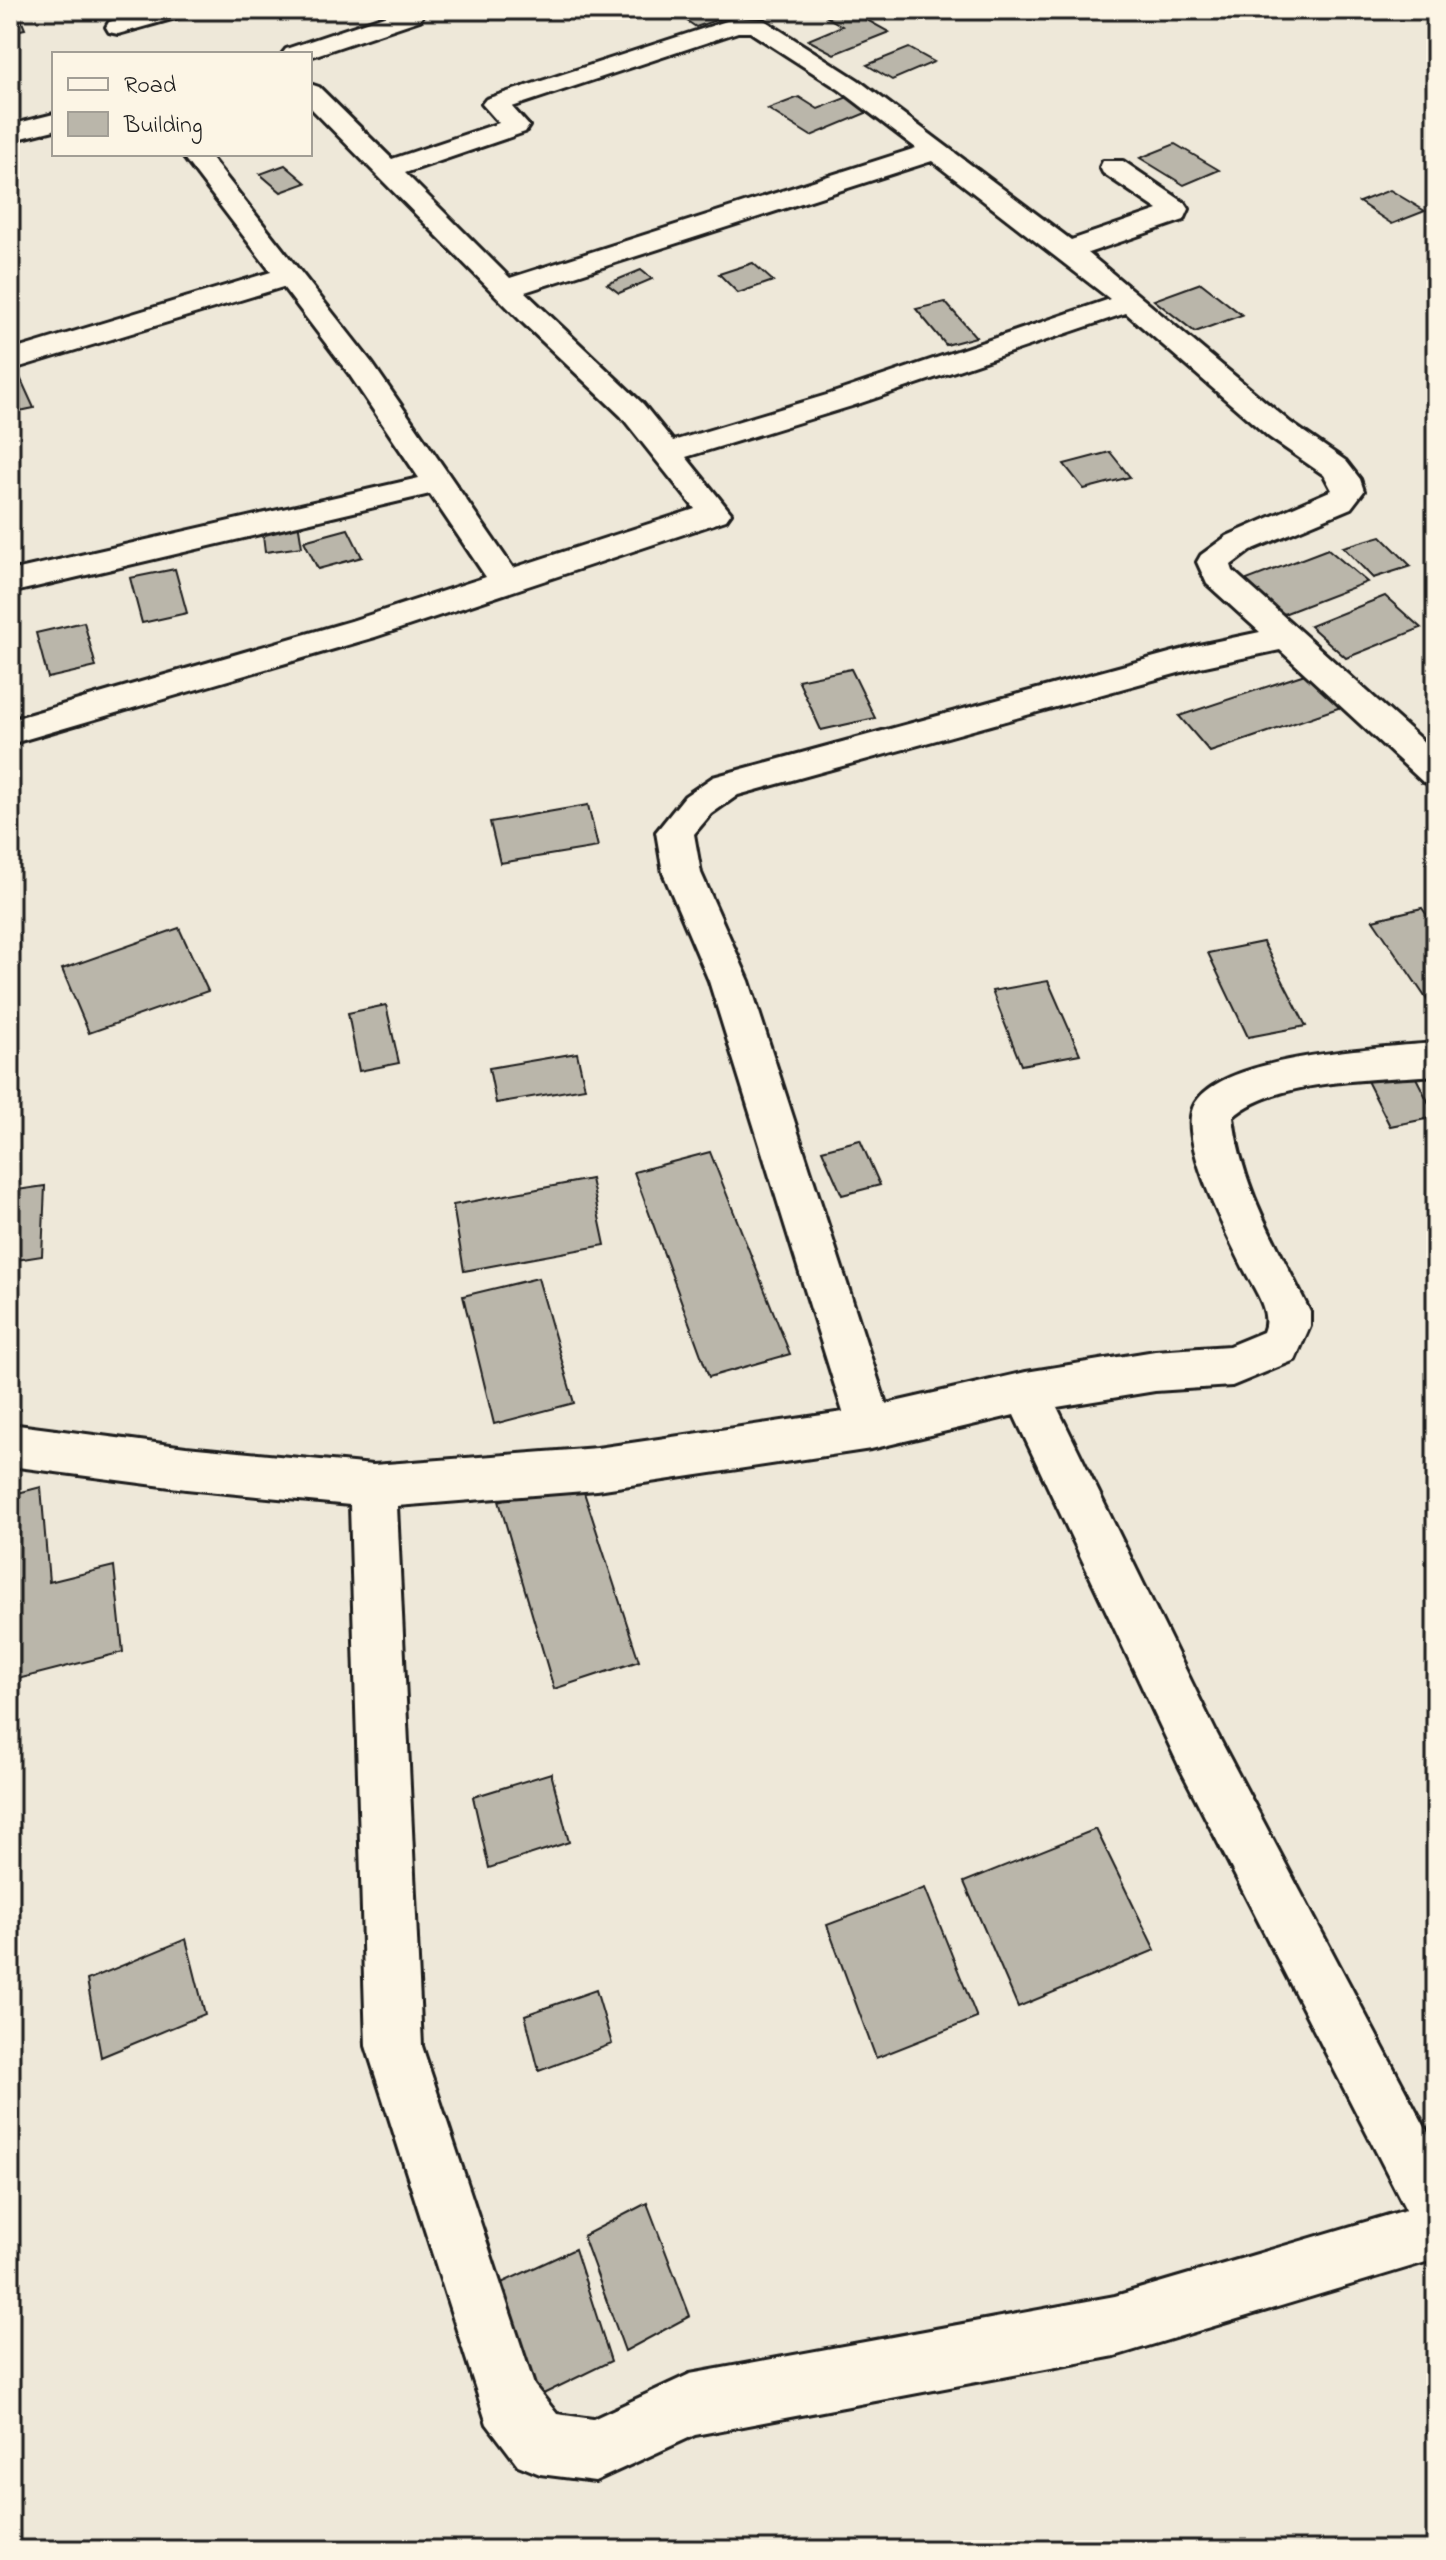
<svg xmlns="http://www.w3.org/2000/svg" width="1446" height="2560" font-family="'Indie Flower',sans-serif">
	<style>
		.building { fill: #bab6aa; stroke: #1c1c1c; stroke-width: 2 }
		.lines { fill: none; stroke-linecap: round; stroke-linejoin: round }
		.minor-casing { stroke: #1c1c1c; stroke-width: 6 }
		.minor { fill: #fcf5e5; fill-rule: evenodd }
	</style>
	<rect width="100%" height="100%" fill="#eee8d9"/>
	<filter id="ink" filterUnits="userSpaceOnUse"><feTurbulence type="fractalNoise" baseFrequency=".0125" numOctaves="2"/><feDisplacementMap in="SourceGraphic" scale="16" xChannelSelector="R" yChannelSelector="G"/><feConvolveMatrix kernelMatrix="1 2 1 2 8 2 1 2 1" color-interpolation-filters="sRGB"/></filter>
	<g filter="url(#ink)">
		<!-- building -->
		<g class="building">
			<path d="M688,10h53l1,1 -46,16 -19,-13z"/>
			<path d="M849,10l40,22 -55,22 -26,-14 34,-14 -15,-9z"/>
			<path d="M18,12l7,17 -15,3v-18z"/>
			<path d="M909,48l25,14 -42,18 -25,-15z"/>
			<path d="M850,96l23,14 -62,26 -43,-27 31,-12 19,12z"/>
			<path d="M1175,144l44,26 -35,15 -44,-27z"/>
			<path d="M285,165l21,18 -25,9 -21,-18z"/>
			<path d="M1390,190l35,21 -33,13 -33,-22z"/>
			<path d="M753,263l20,18 -35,12 -19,-19z"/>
			<path d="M641,270l11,9 -33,14 -12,-9z"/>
			<path d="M1201,283l41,32 -47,17 -41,-32z"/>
			<path d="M945,302l31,35 -30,8 -30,-36z"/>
			<path d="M18,373l16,35 -24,5v-39z"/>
			<path d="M1110,452l20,25 -46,12 -20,-25z"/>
			<path d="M298,522l4,25 -37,5 -3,-25z"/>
			<path d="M348,529l14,28 -44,12 -14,-28z"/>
			<path d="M1381,536l30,30 -38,12 -30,-31z"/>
			<path d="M1328,549l39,33 -86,33 -37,-34z"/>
			<path d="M175,569l12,44 -45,10 -12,-45z"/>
			<path d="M1385,596l36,32 -75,30 -36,-32z"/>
			<path d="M84,622l12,45 -48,11 -12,-45z"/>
			<path d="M851,669l24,49 -54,12 -23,-50z"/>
			<path d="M1311,672l33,34 -134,46 -31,-36z"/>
			<path d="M588,805l10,42 -98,16 -10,-41z"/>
			<path d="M1422,908l14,20v85l-63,-93z"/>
			<path d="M179,928l29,63 -119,42 -27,-64z"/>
			<path d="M1263,942l43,84 -58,11 -40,-84z"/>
			<path d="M1048,981l32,73 -59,11 -29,-74z"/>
			<path d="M386,1005l13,58 -40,8 -11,-58z"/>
			<path d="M577,1053l8,35 -89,15 -7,-35z"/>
			<path d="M1409,1064l27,53 -46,9 -27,-53z"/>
			<path d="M860,1140l20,45 -38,10 -20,-45z"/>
			<path d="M710,1152l80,202 -81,23 -75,-205z"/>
			<path d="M591,1179l14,66 -141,26 -11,-66z"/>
			<path d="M45,1186l-3,70 -32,5v-70z"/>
			<path d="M538,1278l36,125 -80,21 -31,-128z"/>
			<path d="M579,1477l60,184 -85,28 -55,-188z"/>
			<path d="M41,1487l8,95 65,-16 9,86 -113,29v-186z"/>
			<path d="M551,1773l18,69 -80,26 -16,-71z"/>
			<path d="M1096,1829l59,121 -137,57 -54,-125z"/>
			<path d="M925,1888l52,130 -101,40 -49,-133z"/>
			<path d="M186,1939l19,75 -104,43 -14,-77z"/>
			<path d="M596,1990l16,54 -73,27 -14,-56z"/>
			<path d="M647,2203l43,113 -65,35 -42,-115z"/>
			<path d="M575,2249l36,112 -78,38 -34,-115z"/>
		</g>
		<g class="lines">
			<defs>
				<g id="minor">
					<path d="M150,10h39l-3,5 -68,19 -9,-2 -3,-5 3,-5z"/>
					<path d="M402,10h18l3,5 -3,5 -110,37v-3h-28l4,-5z"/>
					<path d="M736,18l28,2 94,60 213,160 87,-30 -55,-37 -3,-6 3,-6h20l62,42 4,6 -5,11 -96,33 203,170 55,38 14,18 4,12 -13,17 -100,42 -20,15 2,6 203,182v33l-13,-4 -143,-132 -80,17 -462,128 -27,19 -17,20 7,39 48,108 137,423 140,-32 129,-21 74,-5 34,-14c9,-20 -9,-43 -18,-61 -17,-34 -63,-123 -53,-160 15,-56 196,-64 244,-68v32c-56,5 -160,3 -203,42 8,72 47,132 77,195v14l-15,34 -63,26 -77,5 -98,16 160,327 219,414v111l-321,97 -420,79 -100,46 -55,-7 -22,-9 -31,-41 -121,-378 -16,-541 -164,-16 -176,-23v-42l176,23 187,18 224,-17 246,-36 -134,-431 -46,-108 -7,-41 29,-36 28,-19 486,-132 61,-13 -53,-48 -10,-22 4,-7 26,-19 105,-46 -8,-15 -55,-38 -143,-124 -274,93 -166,51 45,56 -5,7 -351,117 -365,107v-24l341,-99 135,-44 -56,-83 -420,99v-22l409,-93 -70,-104 -66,-87 -273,83v-19l261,-79 -90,-118h27l164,209 141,205 182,-59 -74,-93 -100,-95 -211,-214v-23l9,3 73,72 107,-36 -17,-19 4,-5zM738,32h12l90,58 76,58 -406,130 -105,-105 120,-41 4,-6 -17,-19zM932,161l178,138 -280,95 -157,47 -30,-37 -118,-112zM1014,1415l167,355 225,440 -291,86 -425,78 -97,45 -36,-5 -23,-29 -112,-339 -25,-540 200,-16 274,-41z"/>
					<path d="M54,114v16l-44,11v-16z"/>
				</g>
			</defs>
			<!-- minor casing -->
			<use href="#minor" class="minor-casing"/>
			<!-- minor -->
			<use href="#minor" class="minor"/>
		</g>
	</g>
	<!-- margin -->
	<rect width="1446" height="2560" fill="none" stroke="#fcf5e5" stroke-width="40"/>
	<rect x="20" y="20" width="1406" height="2520" fill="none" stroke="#1c1c1c" stroke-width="3" filter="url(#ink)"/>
	<!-- legend -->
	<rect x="52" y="52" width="260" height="104" fill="#fcf5e5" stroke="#a29e95" stroke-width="2"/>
	<rect x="68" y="78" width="40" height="12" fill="#fcf5e5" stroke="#a29e95" stroke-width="2"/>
	<text x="124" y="92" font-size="24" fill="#1c1c1c">Road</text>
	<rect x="68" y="112" width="40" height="24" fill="#bab6aa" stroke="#a29e95" stroke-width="2"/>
	<text x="124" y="132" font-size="24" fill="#1c1c1c">Building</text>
</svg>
